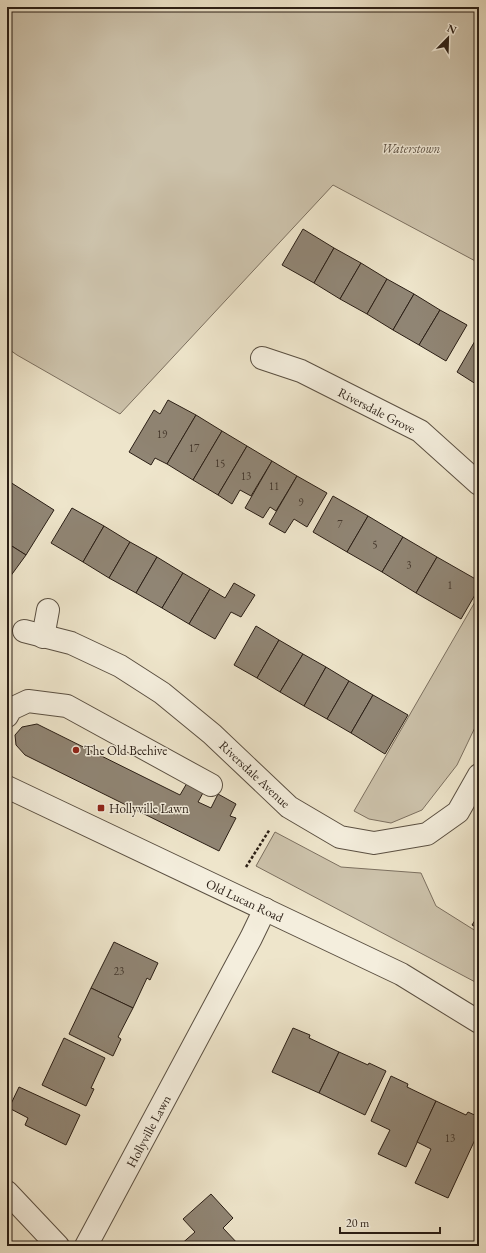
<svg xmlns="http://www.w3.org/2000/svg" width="486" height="1253" font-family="'EB Garamond',serif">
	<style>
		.green { fill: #cdc3ac; stroke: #7c7060 }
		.building { fill: #908574; stroke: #2a1e15 }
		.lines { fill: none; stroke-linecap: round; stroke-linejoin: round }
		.minor-casing { stroke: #5b5042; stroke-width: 24 }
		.path { stroke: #2a1e15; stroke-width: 2.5; stroke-dasharray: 3 2; stroke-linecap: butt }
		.minor { stroke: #f4eedd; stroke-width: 22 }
		.poi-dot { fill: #8f2418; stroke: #f4eedd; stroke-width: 1.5 }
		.labels { text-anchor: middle; stroke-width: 3; stroke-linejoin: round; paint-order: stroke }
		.number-label { font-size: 11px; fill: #44382d }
		.park-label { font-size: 13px; font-style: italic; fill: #5b5042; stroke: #f4eedd }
		.street-label { font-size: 13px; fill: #2a1e15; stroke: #f4eedd }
		.poi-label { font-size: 13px; fill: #2a1e15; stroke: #f4eedd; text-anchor: start }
	</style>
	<rect width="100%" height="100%" fill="#eee5cb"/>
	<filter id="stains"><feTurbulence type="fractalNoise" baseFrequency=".005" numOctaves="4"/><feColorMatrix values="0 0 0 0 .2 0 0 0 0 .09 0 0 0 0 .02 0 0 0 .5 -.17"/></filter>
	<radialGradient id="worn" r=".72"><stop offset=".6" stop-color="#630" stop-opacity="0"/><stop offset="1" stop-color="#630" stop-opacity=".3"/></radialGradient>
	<!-- green -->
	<g class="green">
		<path d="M7,7h472v256l-146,-78 -213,229 -103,-59 -10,-7z"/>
		<path d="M479,595v124l-22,46 -35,45 -31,13 -22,-4 -15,-8z"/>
		<path d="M275,832l66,35 80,6 15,33 43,27v51l-223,-118z"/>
	</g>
	<!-- building -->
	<g class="building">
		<path d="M303,229l31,19 -20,35 -32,-18z"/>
		<path d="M334,248l27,15 -21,36 -26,-16z"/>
		<path d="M361,263l26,16 -20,35 -27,-15z"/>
		<path d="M387,279l27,15 -21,36 -26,-16z"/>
		<path d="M414,294l26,16 -21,35 -26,-15z"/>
		<path d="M440,310l27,15 -21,36 -27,-16z"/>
		<path d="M479,334v52l-22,-14z"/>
		<path d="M168,400l28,15 -29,49 -12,-6 -4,7 -22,-13 25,-42 6,4z"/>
		<path d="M196,415l26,16 -29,49 -26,-16z"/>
		<path d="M222,431l25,15 -29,49 -25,-15z"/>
		<path d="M247,446l25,15 -21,35 -11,-6 -8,14 -14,-9z"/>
		<path d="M272,461l25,15 -21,35 -6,-4 -7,11 -18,-10z"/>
		<path d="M297,476l30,17 -20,34 -13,-8 -9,14 -16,-9z"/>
		<path d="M10,482l44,28 -28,45 -19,-12v-57z"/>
		<path d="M333,496l35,20 -21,36 -34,-20z"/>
		<path d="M72,508l32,18 -21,36 -32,-19z"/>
		<path d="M368,516l35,21 -21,35 -35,-20z"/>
		<path d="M104,526l26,16 -21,36 -26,-16z"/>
		<path d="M403,537l34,20 -21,36 -34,-21z"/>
		<path d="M130,542l27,15 -21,36 -27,-15z"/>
		<path d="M7,543l19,12 -19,26z"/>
		<path d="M157,557l26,16 -21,35 -26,-15z"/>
		<path d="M437,557l42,24v7l-18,31 -45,-26z"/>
		<path d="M183,573l27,16 -21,35 -27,-16z"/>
		<path d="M234,583l21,12 -14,22 -10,-5 -16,27 -26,-15 21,-35 15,9z"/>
		<path d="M256,626l23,14 -22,38 -23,-13z"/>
		<path d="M279,640l24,14 -23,38 -23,-14z"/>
		<path d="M303,654l23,13 -22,39 -24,-14z"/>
		<path d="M326,667l23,14 -22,38 -23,-13z"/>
		<path d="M349,681l24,14 -22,38 -24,-14z"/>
		<path d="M373,695l35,20 -23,39 -34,-21z"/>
		<path d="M37,724l143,71 7,-12 17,8 -6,11 13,6 7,-14 18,10 -6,12 6,2 -17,33 -194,-96 -9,-10 -1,-10 7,-8z"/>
		<path d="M479,914v15l-7,-4z"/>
		<path d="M114,942l44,21 -8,17 -3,-2 -14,30 -42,-20z"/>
		<path d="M91,988l42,20 -15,29 3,2 -8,17 -44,-22z"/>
		<path d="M293,1028l17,7 -1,3 30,14 -20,41 -47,-21z"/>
		<path d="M64,1038l41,20 -14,30 3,1 -8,17 -44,-21z"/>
		<path d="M339,1052l29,13 1,-2 17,8 -21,44 -46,-22z"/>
		<path d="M391,1076l17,8 -1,3 29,14 -30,66 -28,-13 12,-24 -19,-9z"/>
		<path d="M19,1087l61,28 -14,30 -41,-20 3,-7 -19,-10z"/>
		<path d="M436,1101l30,14 2,-3 11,5v14l-31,67 -33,-15 16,-34 -14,-7z"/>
		<path d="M211,1194l22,24 -10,10 17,18h-61l16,-14 -12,-13z"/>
	</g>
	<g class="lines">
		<defs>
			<g id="minor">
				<path d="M262,358l39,13 119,60 59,53"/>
				<path d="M24,631l47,12 49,23 42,27 50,41 77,73 51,30 34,6 53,-9 31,-22 21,-37"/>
				<path d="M43,637l5,-27"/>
				<path d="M7,716l4,-7 17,-8 39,5 144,79"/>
				<path d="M7,787l394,187 78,48"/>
				<path d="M7,1192l51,54"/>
				<path d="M86,1246l165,-308 14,-29"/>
			</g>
		</defs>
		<!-- minor casing -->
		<use href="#minor" class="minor-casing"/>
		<!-- path -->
		<path class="path" d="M246,867l24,-38"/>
		<!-- minor -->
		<use href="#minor" class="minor"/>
	</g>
	<!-- markers -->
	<g class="poi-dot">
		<circle cx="76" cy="750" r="4"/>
		<rect x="97" y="804" width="8" height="8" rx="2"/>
	</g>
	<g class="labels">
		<!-- number labels -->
		<g class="number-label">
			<text x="162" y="438">19</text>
			<text x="194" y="452">17</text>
			<text x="220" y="467">15</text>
			<text x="246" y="480">13</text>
			<text x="274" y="490">11</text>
			<text x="301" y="506">9</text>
			<text x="340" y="528">7</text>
			<text x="375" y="548">5</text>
			<text x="409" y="569">3</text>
			<text x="450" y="589">1</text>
			<text x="119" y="975">23</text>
			<text x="450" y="1142">13</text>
		</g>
		<!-- park labels -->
		<g class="park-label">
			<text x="411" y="153">Waterstown</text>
		</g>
		<!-- street labels -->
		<g class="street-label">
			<text transform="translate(377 410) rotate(27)" y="5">Riversdale Grove</text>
			<text transform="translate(255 774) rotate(43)" y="5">Riversdale Avenue</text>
			<text transform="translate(245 900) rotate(25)" y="5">Old Lucan Road</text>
			<text transform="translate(148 1131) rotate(-62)" y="5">Hollyville Lawn</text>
		</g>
		<!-- poi labels -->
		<g class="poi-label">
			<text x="84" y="755">The Old Beehive</text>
			<text x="109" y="813">Hollyville Lawn</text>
		</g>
	</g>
	<!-- margin -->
	<rect width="486" height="1253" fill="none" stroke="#eee5cb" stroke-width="24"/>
	<rect x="8" y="8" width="470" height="1237" fill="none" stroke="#2a1e15" stroke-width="2"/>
	<rect x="12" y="12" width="462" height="1229" fill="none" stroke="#2a1e15"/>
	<!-- north arrow -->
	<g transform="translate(448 38) rotate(23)" stroke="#f4eedd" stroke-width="3" paint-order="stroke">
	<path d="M0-3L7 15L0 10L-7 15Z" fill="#2a1e15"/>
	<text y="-6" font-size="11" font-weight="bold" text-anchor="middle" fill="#2a1e15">N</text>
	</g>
	<!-- scale -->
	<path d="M340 1227v6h100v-6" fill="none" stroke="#2a1e15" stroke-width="2"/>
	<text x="346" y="1227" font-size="12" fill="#2a1e15" stroke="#f4eedd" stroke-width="3" paint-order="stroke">20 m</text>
	<rect width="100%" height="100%" filter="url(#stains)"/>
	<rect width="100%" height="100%" fill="url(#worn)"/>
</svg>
